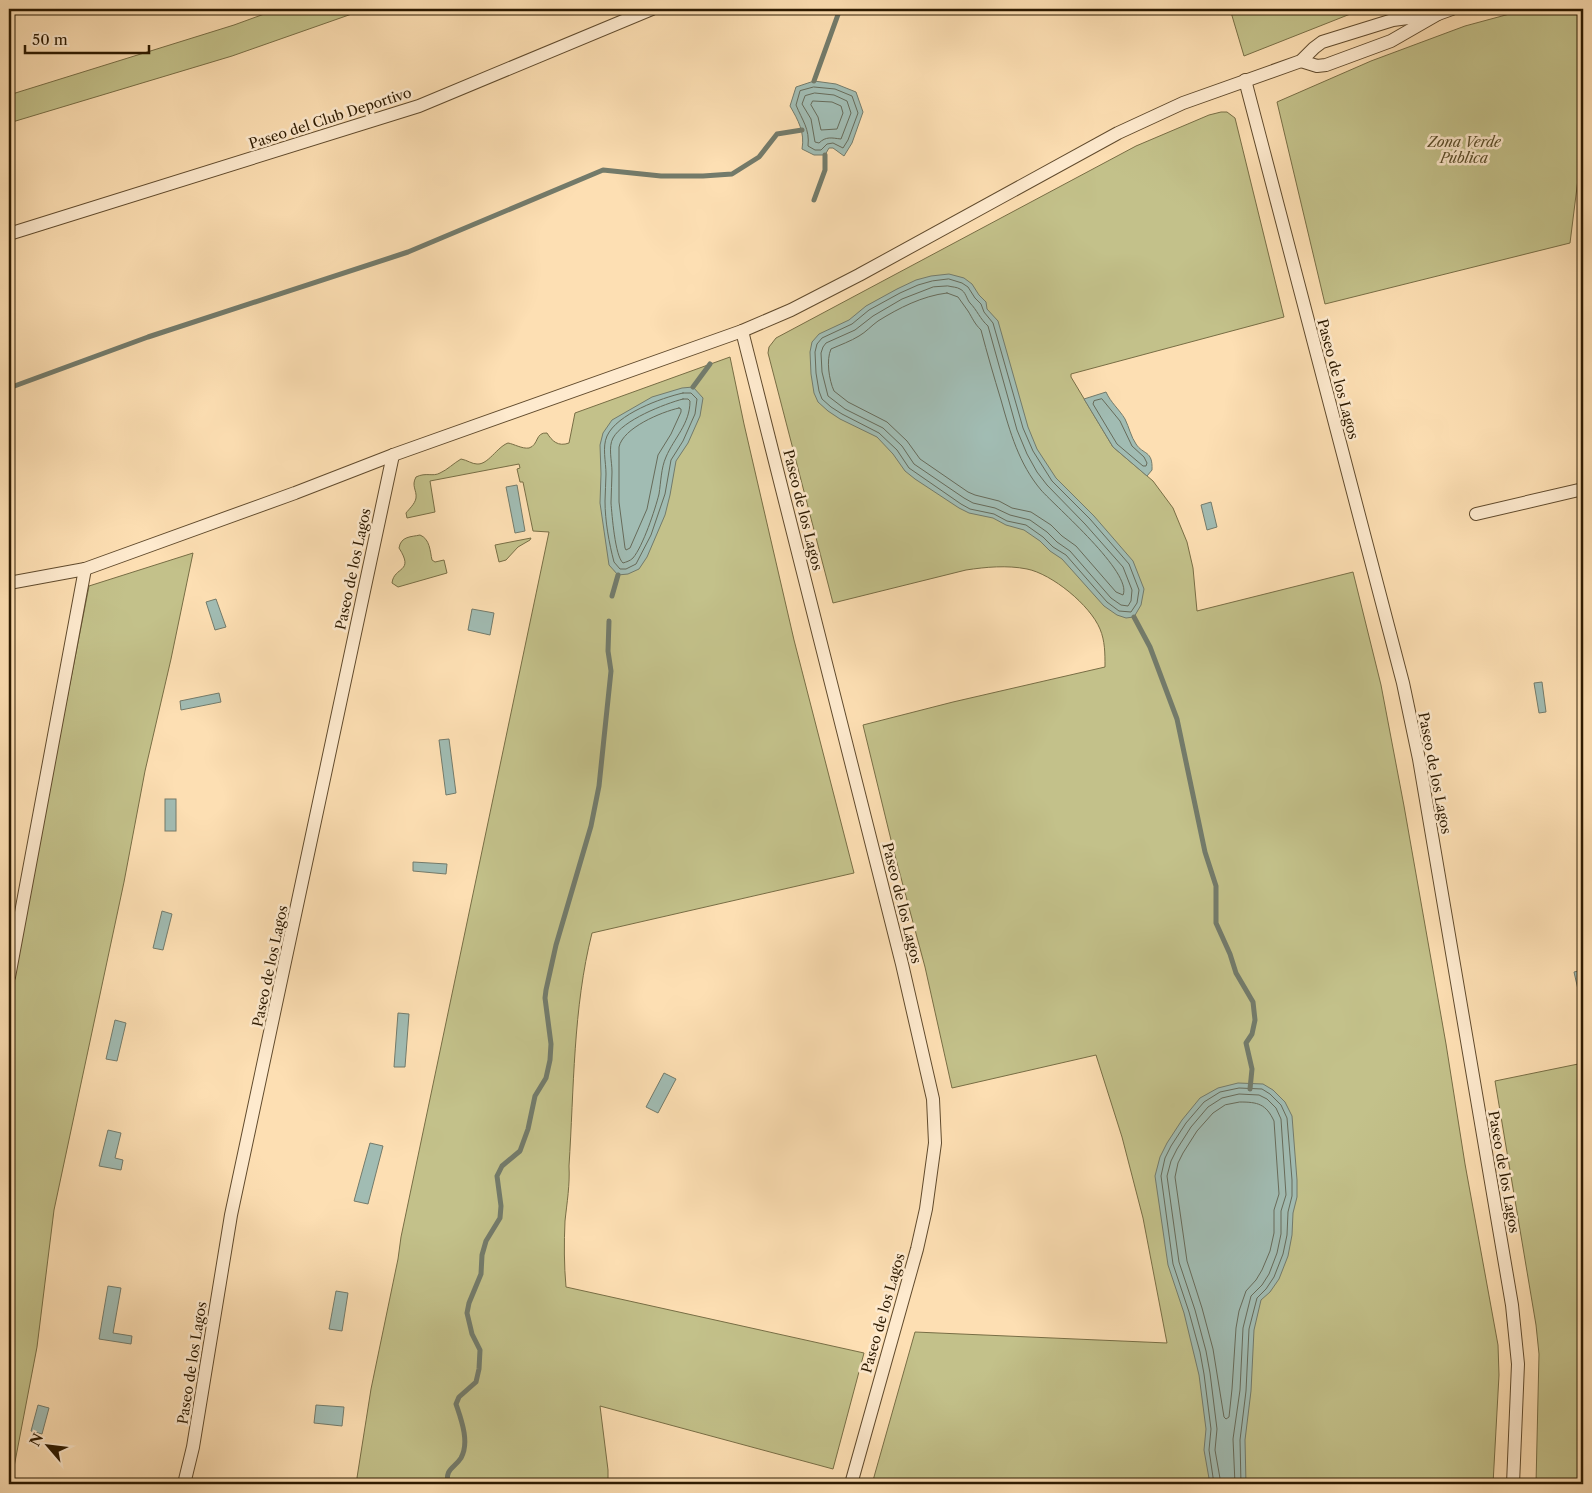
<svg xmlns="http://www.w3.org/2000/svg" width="1592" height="1493" font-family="'Libre Caslon Text',serif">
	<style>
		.green { fill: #c3c18a; stroke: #786e45 }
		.water { fill: #a1bcb3; stroke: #737b6b }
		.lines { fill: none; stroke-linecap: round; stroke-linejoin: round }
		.shore { stroke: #676b5a; stroke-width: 1 }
		.stream { stroke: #737b6b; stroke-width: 5 }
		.street-casing { stroke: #614b2d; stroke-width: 14 }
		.street { stroke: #feeace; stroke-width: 12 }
		.labels { text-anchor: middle; stroke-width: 5; stroke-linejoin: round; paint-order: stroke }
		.street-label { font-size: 14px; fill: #2d1a00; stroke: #feeace }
		.park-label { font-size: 14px; font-style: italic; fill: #5a4c29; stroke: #feeace }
	</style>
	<rect width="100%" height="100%" fill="#fddfb3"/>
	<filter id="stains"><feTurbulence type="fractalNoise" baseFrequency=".004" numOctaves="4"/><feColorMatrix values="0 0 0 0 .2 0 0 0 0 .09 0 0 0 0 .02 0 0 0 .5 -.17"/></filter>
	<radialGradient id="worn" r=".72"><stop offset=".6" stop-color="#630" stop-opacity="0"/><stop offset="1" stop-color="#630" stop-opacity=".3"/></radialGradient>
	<!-- green -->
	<g class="green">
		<path d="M278,9h88l-134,47 -223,67v-28l225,-70z"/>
		<path d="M1230,9h133l-119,47z"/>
		<path d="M1528,9h55v162h-4l-9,72 -245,61 -48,-202 94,-41 94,-35z"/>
		<path d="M1221,112h6l8,6 49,199 -213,57v3l42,70 40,34 20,27 14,34 6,26 4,43 156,-39 28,113 23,121 42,238 19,120 33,181 1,30 -6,109h-621l43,-152 252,11 -24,-125 -21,-81 -26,-82 -144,33 -27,-121 -32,-119 -30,-123 90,-23 152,-35c0,-14 0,-26 -5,-38 -10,-24 -48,-55 -73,-60 -20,-4 -41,-2 -61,1l-133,33 -65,-250 1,-6 7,-9 360,-192 73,-31z"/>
		<path d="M730,357l14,67 50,216 60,233 -262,60c-19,75 -18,156 -23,233 1,19 -2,36 -4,55 -1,22 -1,44 1,66l298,66 -31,116 -233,-63 8,64v14h-252l15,-95 27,-130 3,-22 148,-705 -16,-1 -10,-49h-3l-3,-13 3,-1 -1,-4 -89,17 5,31 -28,6 -1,-5c3,-4 9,-9 10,-15 1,-8 -5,-12 0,-21 10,-5 17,0 24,-4 7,-3 14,-10 21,-14 6,1 11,5 16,5 11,1 20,-17 31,-21 6,1 14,6 21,5 10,-3 6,-16 18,-15 5,8 11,14 22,10l6,-30z"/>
		<path d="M420,535c10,4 10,16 12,25l3,2 9,-2 3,13 -49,14 -6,-4c2,-17 23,-10 7,-35 2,-12 12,-11 21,-13z"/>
		<path d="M531,538l-1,2 -12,7 -12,13 -7,2 -4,-17z"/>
		<path d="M193,553l-22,106 -26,112 -21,111 -70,328 -17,137 -23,120 -5,17v-488l80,-410z"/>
		<path d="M1583,1063v421h-47l3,-130 -3,-29 -41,-244z"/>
	</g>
	<!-- water -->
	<g class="water">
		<path d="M814,81l22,3 20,8 7,20 -11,31 -8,13 -11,-8h-4l-4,7h-11l-12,-6c3,-17 -4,-29 -12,-43l6,-19z"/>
		<path d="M949,274l15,4 8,6 7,11 7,7 1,7 11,12 30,106 9,22 19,29 38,38 39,45 11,28 -3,16 -7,12 -8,1 -9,-3 -13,-9 -42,-47 -12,-8 -10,-10 -16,-11 -18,-5 -13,-7 -24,-5 -10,-5 -44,-29 -10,-8 -12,-17 -16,-17 -37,-18 -12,-8 -10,-9 -4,-9 -3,-19 -1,-22 2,-10 7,-8 30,-14 17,-14 31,-17 19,-9 15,-4z"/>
		<path d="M693,387l10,11 -3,18 -12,27 -12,18 -6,34 -5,20 -18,42 -8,12 -11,5 -10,1 -9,-10 -9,-62 1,-29 -1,-29 3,-12 9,-13 40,-23 30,-9z"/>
		<path d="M1106,392c5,11 13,17 19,27 4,8 6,18 11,25 7,11 17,6 16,26l-5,6 -34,-29 -29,-48z"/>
		<path d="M517,485l8,46 -10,2 -9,-46z"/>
		<path d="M1211,502l6,25 -10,3 -6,-25z"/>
		<path d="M216,599l10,28 -11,3 -9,-28z"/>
		<path d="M472,609l22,4 -4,22 -22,-5z"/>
		<path d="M1542,682l4,30 -7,1 -5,-30z"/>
		<path d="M219,693l2,9 -40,8 -1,-9z"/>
		<path d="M449,739l7,54 -10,2 -7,-55z"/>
		<rect x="165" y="799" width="11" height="32"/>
		<path d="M413,862l34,2 -1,10 -33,-3z"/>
		<path d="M162,911l10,3 -9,36 -10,-2z"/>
		<path d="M1583,970v37h-1l-8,-35z"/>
		<path d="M398,1013l11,1 -4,53h-11z"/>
		<path d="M115,1020l11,3 -9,38 -11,-2z"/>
		<path d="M664,1073l12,6 -18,34 -12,-6z"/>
		<path d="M1238,1083l25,1 10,6 12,12 7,14 5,64v17l-4,16 -1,22 -4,21 -9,23 -9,13 -9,8 -7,30 -3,61 -6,49 1,44h-36l-6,-34 2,-21 -7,-54 -15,-62 -16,-48 -13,-89 5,-19 7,-14 15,-23 18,-22 18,-10z"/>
		<path d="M108,1130l13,3 -6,25 8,2 -2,10 -22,-4z"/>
		<path d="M370,1143l13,3 -15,58 -14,-3z"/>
		<path d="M108,1286l13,2 -8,45 19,3 -1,8 -32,-5z"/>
		<path d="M336,1291l12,2 -6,38 -13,-2z"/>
		<path d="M38,1405l11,3 -7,26 -11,-3z"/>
		<path d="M316,1405l28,2 -2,19 -28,-3z"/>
	</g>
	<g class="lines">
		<!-- shore -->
		<g class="shore">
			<path d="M814,87l21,2 17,7 6,17 -10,27 -5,8 -10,-5 -6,1 -6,6h-6l-7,-4c2,-17 -6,-26 -12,-41l4,-14z"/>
			<path d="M815,93l19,2 13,6 4,12 -10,26c-9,-1 -15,-3 -22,4l-4,-1 -4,-23 -9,-15 3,-8z"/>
			<path d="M813,101l19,1 9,4 2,7 -6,16 -16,1 -3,-13 -7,-12z"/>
			<path d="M949,279l13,4 6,4 7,11 6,6 3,8 9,11 30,105 10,23 19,30 38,38 39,45 10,26 -2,13 -6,9 -12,-1 -12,-9 -41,-47 -13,-8 -10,-10 -17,-12 -19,-4 -13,-7 -24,-5 -9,-5 -52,-36 -12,-18 -18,-17 -37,-19 -11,-7 -9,-8 -3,-8 -3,-18 -1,-21 2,-8 5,-6 30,-14 17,-14 31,-17 18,-8 14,-4z"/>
			<path d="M948,286c4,1 9,1 12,3 6,3 6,9 10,14 7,7 10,16 18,23l29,104 10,24 10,18 10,13 38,39 38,43 9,23 -1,11 -3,5 -7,-1 -10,-7 -41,-47 -13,-9 -10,-10 -17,-12 -20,-5 -15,-7 -22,-5 -9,-5 -50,-34 -12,-18 -19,-18 -38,-19 -17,-13 -6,-24 -1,-19 2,-6 3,-4 29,-13 18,-14 29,-17 31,-12z"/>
			<path d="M947,293l11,4c3,5 7,9 10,14 5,8 6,12 13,19 6,23 13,47 20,70 9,32 18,64 40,90 15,17 92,83 82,105l-7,-3 -40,-46 -14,-10 -11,-11 -20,-13 -19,-4 -13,-7 -24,-6 -7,-3 -48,-33 -13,-18 -20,-19 -39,-20 -14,-11c-5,-11 -8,-31 -3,-42 9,-4 20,-8 28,-13 7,-4 12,-10 19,-15 21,-13 44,-25 69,-28z"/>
			<path d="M683,393h8l6,6 -2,15 -12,27 -12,19 -6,34 -14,41 -15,29 -10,5h-6l-6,-7c-5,-19 -9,-41 -9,-61 0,-9 1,-18 1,-27 0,-12 -4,-27 1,-38 10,-22 54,-38 76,-43z"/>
			<path d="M683,399h5l2,2c0,23 -16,37 -24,56 -5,11 -5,25 -7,37 -4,16 -16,52 -26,64 -3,3 -7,4 -10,5 -8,-7 -11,-48 -12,-60 0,-10 1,-21 1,-31 0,-11 -4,-25 1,-34 10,-18 51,-34 70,-39z"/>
			<path d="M1102,399l18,22 12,25 12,11 3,6 -1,3h-3l-26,-22 -24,-40 1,-3z"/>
			<path d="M679,408l2,1v3l-10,22 -13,21 -11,54 -17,39 -4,2 -1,-2 -6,-46v-55c4,-19 42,-35 60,-39z"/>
			<path d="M1240,1102c18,0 26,2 34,19l5,73 -5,16v23l-4,18 -8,19 -6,10 -10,11 -7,20 -3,17 -4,61 -3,28 -3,2 -2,-2 -11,-68 -11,-41 -15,-47 -12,-84 3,-14 5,-10 14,-22 16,-18 12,-8z"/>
			<path d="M1214,1484l-5,-34 2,-21 -7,-55 -4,-22 -11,-40 -16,-48 -12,-88 4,-18 6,-12 15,-23 18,-21 16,-10 19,-4 23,1 8,5 11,11 6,13 5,62v16l-4,16 -1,23 -4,19 -9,23 -8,12 -9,9 -8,31 -3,62 -6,49 1,44"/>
			<path d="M1221,1484l-6,-34 2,-21 -7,-56 -4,-22 -11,-41 -16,-48 -12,-86 4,-15 6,-12 14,-22 17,-20 14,-9 17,-4 20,1 8,4 9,9 5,11 5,76 -5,16v23l-4,19 -8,21 -7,11 -11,11 -8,32 -3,62 -7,49 2,45"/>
		</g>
		<!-- stream -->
		<g class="stream">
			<path d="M814,81l26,-72"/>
			<path d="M814,200l11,-30v-15"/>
			<path d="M693,387l17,-23"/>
			<path d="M9,388l139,-51 260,-85 195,-82 58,6h42l29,-2 27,-17 18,-23 25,-4"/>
			<path d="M612,596l6,-21"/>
			<path d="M1134,617l16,30 27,72 28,133 11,34v37l14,31 6,19 17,29 2,18 -3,14 -6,9 6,26 -2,20"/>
			<path d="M448,1484c-3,-16 6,-15 13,-26 9,-16 0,-39 -5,-54l3,-7 17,-15 3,-13 1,-19 -8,-16 -5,-21 2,-10 12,-29 1,-19 4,-14 14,-23 1,-12 -4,-30 5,-10 18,-15 8,-22 7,-33 11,-18 4,-18 1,-16 -6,-46 1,-8 10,-45 35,-119 8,-40 12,-115 -3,-20 1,-30"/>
		</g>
		<defs>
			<g id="street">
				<path d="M1301,61l16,5 9,-1 65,-24 47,-27 14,-5"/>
				<path d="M1245,80l158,603 16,76 93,546 6,59 -5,120"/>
				<path d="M9,234l410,-128 233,-97"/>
				<path d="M742,331l160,633 31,135 2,44 -9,66 -9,40 -66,235"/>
				<path d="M1476,514l107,-25"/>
				<path d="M9,583l76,-14 210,-76 98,-38 349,-124 49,-21 68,-35 259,-142 65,-30 118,-42 13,-13 8,-6 71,-22 45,-6"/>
				<path d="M9,977l76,-408"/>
				<path d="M184,1484l9,-37 38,-232 162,-760"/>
			</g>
		</defs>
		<!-- street casing -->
		<use href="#street" class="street-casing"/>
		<!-- street -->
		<use href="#street" class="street"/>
	</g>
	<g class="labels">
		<!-- street labels -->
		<g class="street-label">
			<text transform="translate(330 118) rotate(-18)" y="5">Paseo del Club Deportivo</text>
			<text transform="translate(1338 379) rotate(75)" y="5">Paseo de los Lagos</text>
			<text transform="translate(803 510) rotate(76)" y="5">Paseo de los Lagos</text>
			<text transform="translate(353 569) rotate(-78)" y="5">Paseo de los Lagos</text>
			<text transform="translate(1435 773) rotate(79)" y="5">Paseo de los Lagos</text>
			<text transform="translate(902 903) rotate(76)" y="5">Paseo de los Lagos</text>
			<text transform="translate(270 966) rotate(-78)" y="5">Paseo de los Lagos</text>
			<text transform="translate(1504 1172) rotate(80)" y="5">Paseo de los Lagos</text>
			<text transform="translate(883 1313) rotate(-74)" y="5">Paseo de los Lagos</text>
			<text transform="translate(192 1363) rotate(-81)" y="5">Paseo de los Lagos</text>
		</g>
		<!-- park labels -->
		<g class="park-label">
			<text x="1464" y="147">Zona Verde<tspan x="1464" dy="16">Pública</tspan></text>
		</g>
	</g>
	<!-- margin -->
	<rect width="1592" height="1493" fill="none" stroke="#fddfb3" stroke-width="30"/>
	<rect x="10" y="10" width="1572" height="1473" fill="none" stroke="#2d1a00" stroke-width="2.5"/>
	<rect x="15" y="15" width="1562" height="1463" fill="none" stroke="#2d1a00"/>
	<!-- north arrow -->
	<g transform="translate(48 1446) rotate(298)" stroke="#feeace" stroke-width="4" paint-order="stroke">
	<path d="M0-4L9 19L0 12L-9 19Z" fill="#2d1a00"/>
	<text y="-8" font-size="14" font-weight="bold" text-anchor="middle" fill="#2d1a00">N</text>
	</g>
	<!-- scale -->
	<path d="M25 45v8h124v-8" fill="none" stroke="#2d1a00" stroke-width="2.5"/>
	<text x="32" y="45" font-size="15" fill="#2d1a00" stroke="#feeace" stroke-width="4" paint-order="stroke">50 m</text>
	<rect width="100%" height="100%" filter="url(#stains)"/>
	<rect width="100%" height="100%" fill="url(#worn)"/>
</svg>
